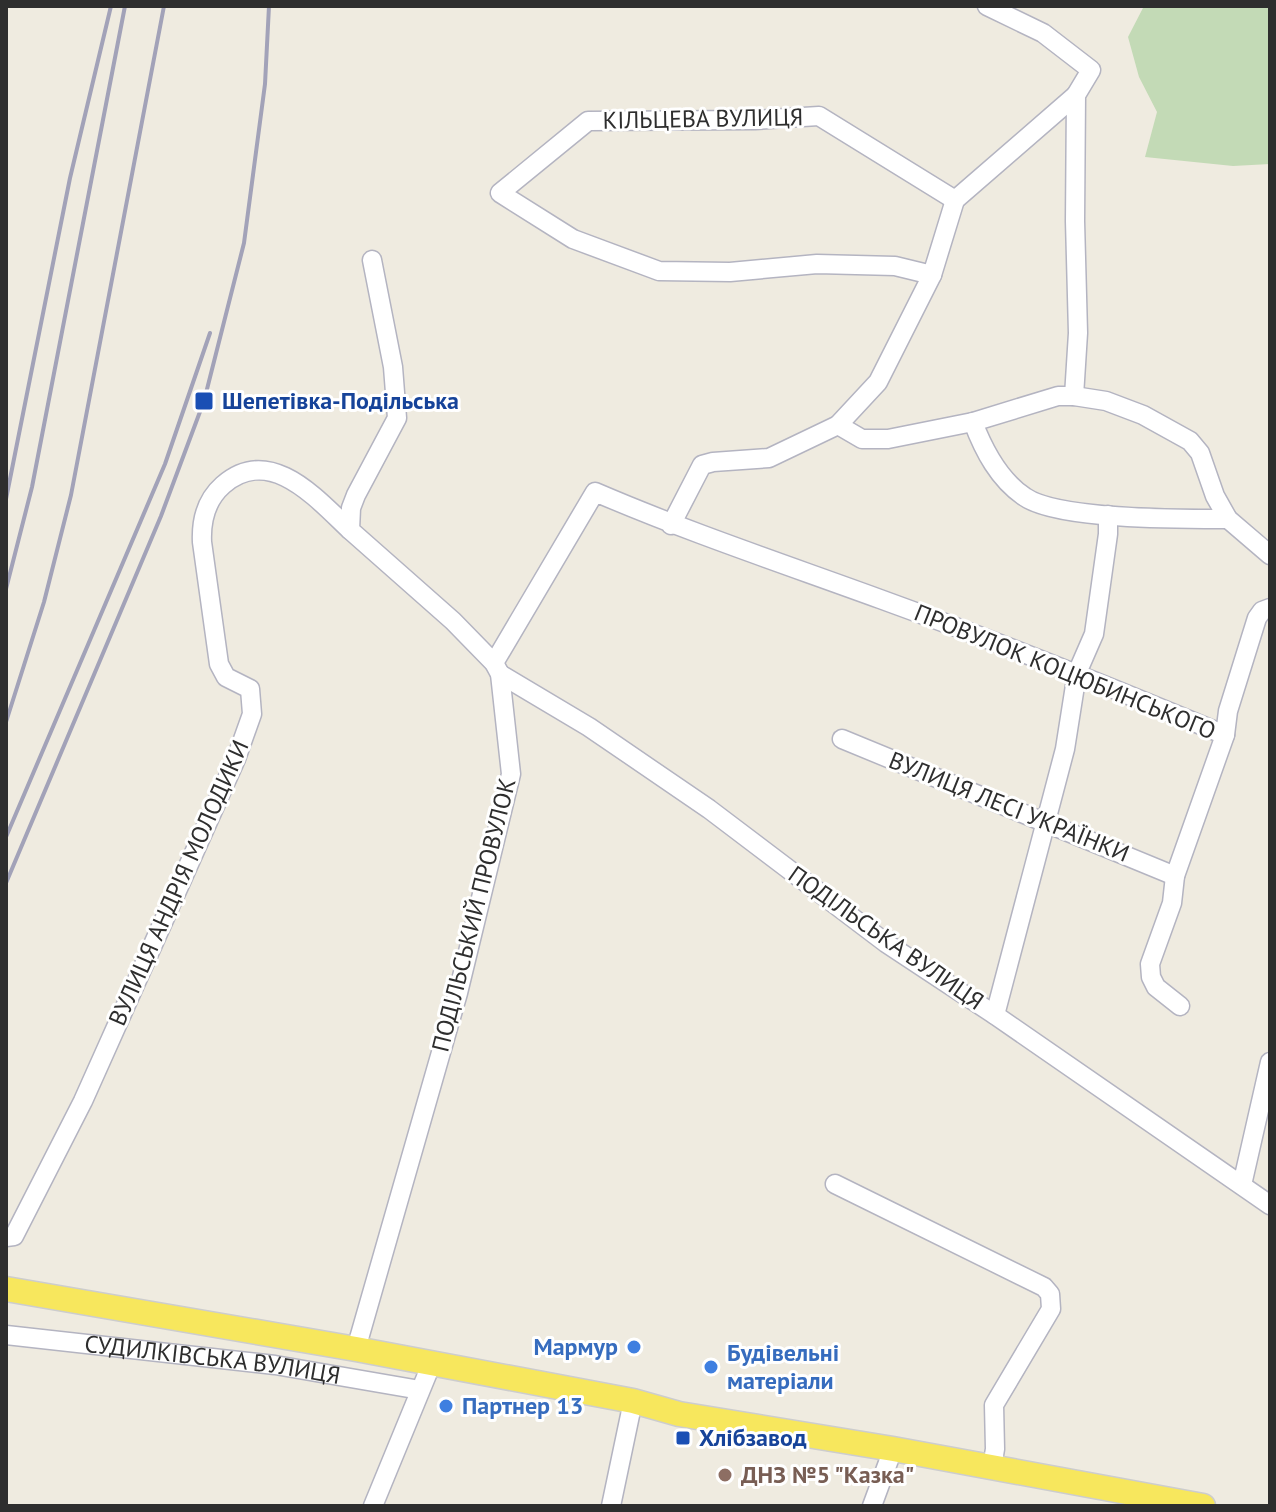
<svg xmlns="http://www.w3.org/2000/svg" width="1276" height="1512" font-family="'PT Sans',sans-serif">
	<style>
		.cemetery { fill: #c3dab6 }
		.lines { fill: none; stroke-linecap: round; stroke-linejoin: round }
		.minor-casing { stroke: #b4b4c1; stroke-width: 21 }
		.major-casing { stroke: #cdcdcd; stroke-width: 27 }
		.minor { stroke: #fff; stroke-width: 18 }
		.major { stroke: #f7e75d; stroke-width: 24 }
		.rail { stroke: #a2a2b8; stroke-width: 4 }
		.transit-dot { fill: #1a4fb4; stroke: #fff; stroke-width: 3 }
		.shop-dot { fill: #3f7fe0; stroke: #fff; stroke-width: 3 }
		.education-dot { fill: #8d6e63; stroke: #fff; stroke-width: 3 }
		.labels { text-anchor: middle; stroke-width: 6; stroke-linejoin: round; paint-order: stroke }
		.street-label { font-size: 24px; fill: #2e2e2e; stroke: #fff }
		.transit-label { font-size: 24px; font-weight: bold; fill: #164399; stroke: #fff; text-anchor: start }
		.shop-label { font-size: 24px; font-weight: bold; fill: #366cbe; stroke: #fff; text-anchor: start }
		.education-label { font-size: 24px; font-weight: bold; fill: #785e54; stroke: #fff; text-anchor: start }
	</style>
	<rect width="100%" height="100%" fill="#efebe0"/>
	<!-- cemetery -->
	<path class="cemetery" d="M1144,6h126v158l-37,2 -88,-9 12,-45 -18,-35 -11,-40z"/>
	<g class="lines">
		<defs>
			<g id="minor">
				<path d="M987,6l56,27 48,37 -15,25 -1,126 3,112 -4,63"/>
				<path d="M932,275l-37,-9 -78,-2 -87,8 -71,-1 -86,-32 -73,-46 88,-72 167,-1 64,-4 136,84 121,-105"/>
				<path d="M973,422c11,29 26,58 52,75 33,23 159,22 203,22"/>
				<path d="M838,425l24,14h26l85,-17 85,-26h16l32,5 37,14 47,26 10,12 15,43 13,23 42,36"/>
				<path d="M671,525l31,-60 11,-3 56,-4 69,-33 40,-43 54,-107 23,-75"/>
				<path d="M494,663l101,-171c93,40 189,72 285,107 116,42 231,88 345,136l-50,141 -3,27 -22,61 1,13 5,10 24,19"/>
				<path d="M500,674l89,53 120,82 177,134 109,72 275,190"/>
				<path d="M1225,735l3,-24 29,-93 5,-7 8,-3"/>
				<path d="M842,739l333,137"/>
				<path d="M995,1015l70,-266 12,-76 17,-39 14,-100v-19"/>
				<path d="M835,1184l209,103 6,7 1,15 -57,96 1,44 -3,18"/>
				<path d="M1242,1185l28,-123"/>
				<path d="M6,1237l8,-1 69,-135 153,-342 16,-45 -2,-25 -24,-12 -7,-13 -17,-122c-1,-22 4,-42 21,-57 47,-41 93,13 127,45"/>
				<path id="s1" d="M6,1335l269,30 145,25"/>
				<path d="M356,1349l102,-356 53,-219 -11,-100 -6,-11 -41,-42 -103,-91 1,-22 5,-13 41,-77 -4,-51 -21,-107"/>
				<path d="M373,1506l58,-141"/>
				<path d="M611,1506l22,-105"/>
				<path d="M872,1506l21,-57"/>
			</g>
			<path id="major" d="M6,1289l350,60 277,52 46,13 214,35 310,57"/>
		</defs>
		<!-- minor casing -->
		<use href="#minor" class="minor-casing"/>
		<!-- major casing -->
		<use href="#major" class="major-casing"/>
		<!-- minor -->
		<use href="#minor" class="minor"/>
		<!-- major -->
		<use href="#major" class="major"/>
		<!-- rail -->
		<g class="rail">
			<path d="M6,499l64,-321 41,-172"/>
			<path d="M6,589l26,-102 93,-481"/>
			<path d="M6,722l38,-120 27,-107 93,-489"/>
			<path d="M6,837l159,-373 45,-131"/>
			<path d="M6,883l155,-367 43,-115 40,-158 21,-159 4,-78"/>
		</g>
	</g>
	<!-- markers -->
	<g class="transit-dot">
		<rect x="194" y="391" width="20" height="20" rx="4"/>
		<rect x="675" y="1430" width="16" height="16" rx="4"/>
	</g>
	<g class="shop-dot">
		<circle cx="634" cy="1347" r="8"/>
		<circle cx="711" cy="1367" r="8"/>
		<circle cx="446" cy="1406" r="8"/>
	</g>
	<circle class="education-dot" cx="725" cy="1475" r="8"/>
	<g class="labels">
		<!-- street labels -->
		<g class="street-label">
			<text transform="translate(703 119) rotate(-1)" y="8">КІЛЬЦЕВА ВУЛИЦЯ</text>
			<text transform="translate(1065 672) rotate(22)" y="8">ПРОВУЛОК КОЦЮБИНСЬКОГО</text>
			<text transform="translate(1009 807) rotate(22)" y="8">ВУЛИЦЯ ЛЕСІ УКРАЇНКИ</text>
			<text transform="translate(179 883) rotate(-66)" y="8">ВУЛИЦЯ АНДРІЯ МОЛОДИКИ</text>
			<text transform="translate(474 915) rotate(-76)" y="8">ПОДІЛЬСЬКИЙ ПРОВУЛОК</text>
			<text transform="translate(886 938) rotate(35)" y="8">ПОДІЛЬСЬКА ВУЛИЦЯ</text>
			<text dy="8" stroke="none"><textPath href="#s1" startOffset="208">СУДИЛКІВСЬКА ВУЛИЦЯ</textPath></text>
		</g>
		<!-- transit labels -->
		<g class="transit-label">
			<text x="222" y="409">Шепетівка-Подільська</text>
			<text x="699" y="1446">Хлібзавод</text>
		</g>
		<!-- shop labels -->
		<g class="shop-label">
			<text x="618" y="1355" text-anchor="end">Мармур</text>
			<text x="727" y="1361">Будівельні<tspan x="727" dy="28">матеріали</tspan></text>
			<text x="462" y="1414">Партнер 13</text>
		</g>
		<!-- education labels -->
		<g class="education-label">
			<text x="741" y="1483">ДНЗ №5 "Казка"</text>
		</g>
	</g>
	<!-- border -->
	<rect width="1276" height="1512" fill="none" stroke="#2e2e2e" stroke-width="16"/>
</svg>
